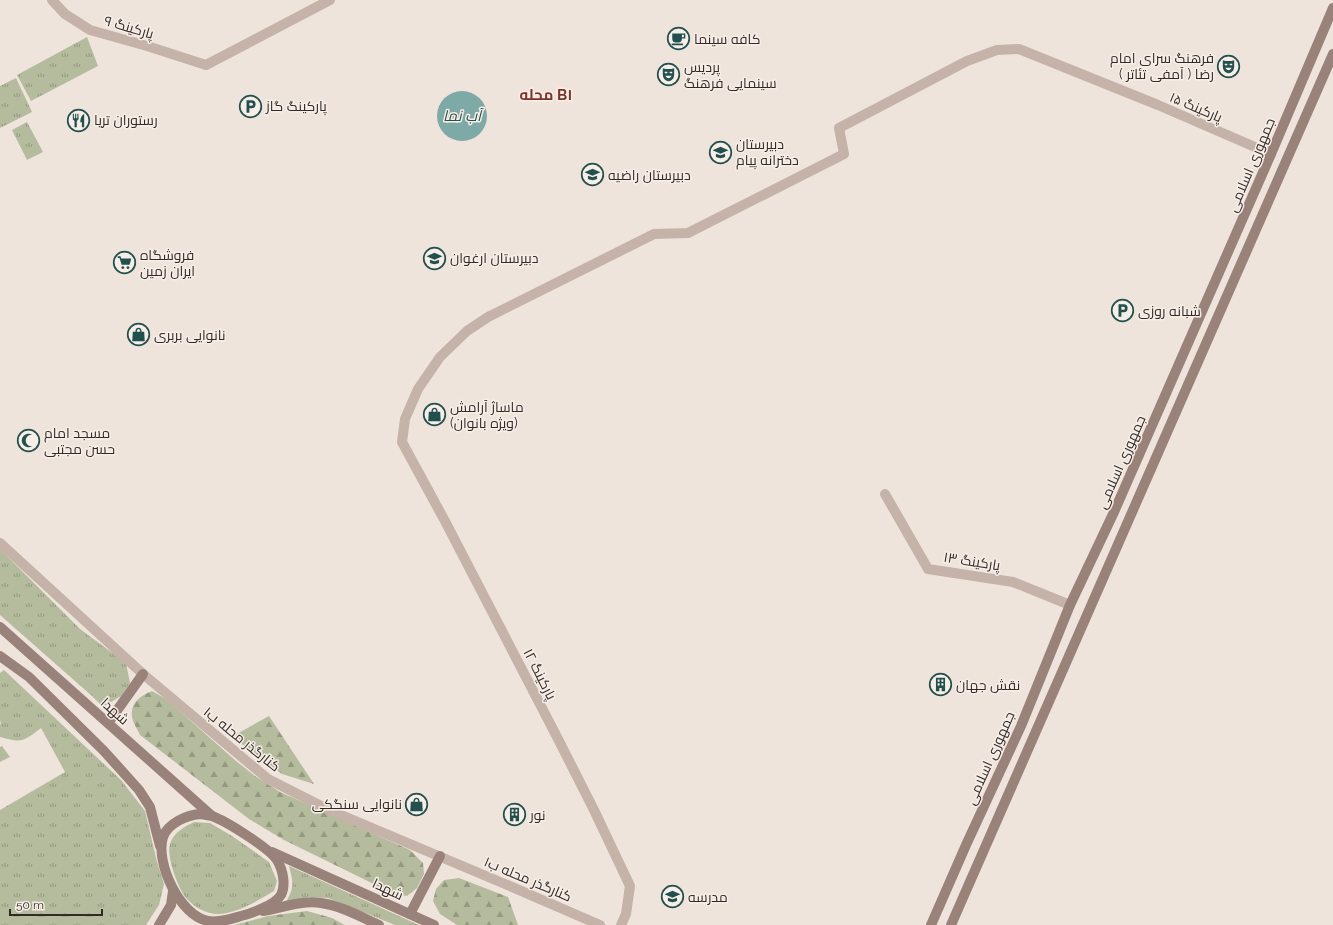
<svg xmlns="http://www.w3.org/2000/svg" width="1333" height="925" font-family="Raleway,Cairo,sans-serif">
	<style>
		.grass { fill: url(#grass-tufts) }
		.forest { fill: url(#forest-firs) }
		.water { fill: #7da9a6 }
		.lines { fill: none; stroke-linecap: round; stroke-linejoin: round }
		.minor { stroke: #c5b3a9; stroke-width: 10 }
		.tertiary { stroke: #c5b3a9; stroke-width: 10 }
		.secondary { stroke: #99827a; stroke-width: 10 }
		.labels { text-anchor: middle; stroke-width: 3; stroke-linejoin: round; paint-order: stroke }
		.street-label { font-size: 14px; fill: #332a28; stroke: #f7eee7 }
		.poi-label { font-size: 14px; fill: #332a28; stroke: #f7eee7; text-anchor: start }
		.neighbourhood-label { font-size: 15px; font-weight: bold; fill: #7a3429; stroke: #f7eee7 }
		.water-label { font-size: 15px; font-style: italic; fill: #22504e; stroke: #f7eee7 }
	</style>
	<defs>
		<pattern id="grass-tufts" width="24" height="20" patternUnits="userSpaceOnUse"><rect width="24" height="20" fill="#b5bc9d"/><path d="M3 7l-1-3M5 7V3M7 7l1-3M15 17l-1-3M17 17v-4M19 17l1-3" fill="none" stroke="#949980"/></pattern>
		<pattern id="forest-firs" width="22" height="20" patternUnits="userSpaceOnUse"><rect width="22" height="20" fill="#b5bc9d"/><path d="M5 1l3.5 6h-7zM16 11l3.5 6h-7z" fill="#949980"/></pattern>
	</defs>
	<rect width="100%" height="100%" fill="#efe4db"/>
	<!-- grass -->
	<g class="grass">
		<path d="M87,37l11,29 -67,35 -14,-26z"/>
		<path d="M16,78l16,34 -32,16v-42z"/>
		<path d="M27,122l16,30 -16,8 -15,-30z"/>
		<path d="M0,549l80,80 46,34 4,20 -9,13 -18,11 -11,-11 -92,-81z"/>
		<path d="M4,670l117,110 24,31 12,51 7,22 -5,21 -13,20h-146v-115l65,-38 -24,-44c-18,14 -19,15 -41,9v-12l1,-1 -1,-4v-47z"/>
		<path d="M2,746l8,11 -10,5v-15z"/>
		<path d="M194,822l16,1 22,13 37,26 8,19 -3,10c-17,10 -36,22 -56,23 -12,0 -24,-7 -32,-16 -8,-10 -20,-42 -16,-54 4,-12 14,-17 24,-22z"/>
		<path d="M289,866l130,59h-24l-67,-27 -20,-1 -22,5c9,-15 7,-20 3,-36z"/>
	</g>
	<!-- forest -->
	<g class="forest">
		<path d="M152,691l14,8 70,62 19,15 25,16 130,58 13,13 1,11 -7,14 -10,8 -15,-3 -108,-53 -35,-21 -109,-84c-2,-5 -7,-12 -8,-18 -2,-14 8,-21 20,-26z"/>
		<path d="M269,716l45,68 -32,-10 -31,-22 -18,-16z"/>
		<path d="M459,878l49,19 10,28h-61l-17,-11 -7,-13 3,-12 8,-9z"/>
		<path d="M307,911l25,7 13,7h-111l34,-9z"/>
	</g>
	<!-- water -->
	<circle class="water" cx="462" cy="116" r="25"/>
	<g class="lines">
		<!-- minor -->
		<g class="minor">
			<path d="M885,494l43,75 85,13 57,23"/>
			<path d="M621,925l5,-11 4,-28 -36,-76 -37,-73 -111,-214 -44,-81 3,-23 13,-30 22,-32 27,-26 21,-14 166,-83 34,-1 156,-79 -5,-26 128,-67 30,-11 22,-1 139,56 113,49"/>
		</g>
		<!-- tertiary -->
		<g class="tertiary">
			<path d="M52,0l13,14 25,16 57,16 59,19 124,-65"/>
			<path d="M0,543l143,131 125,105 59,30 178,75 95,41"/>
		</g>
		<!-- secondary -->
		<g class="secondary">
			<path d="M0,627l212,189"/>
			<path d="M0,656l29,21 75,74 35,39 11,17 10,39"/>
			<path d="M108,723l35,-49"/>
			<path d="M200,814c4,1 9,1 12,2 14,5 57,32 65,44 6,10 9,25 4,35 -6,10 -29,18 -40,21 -10,3 -22,7 -33,5 -28,-5 -53,-58 -45,-84 5,-14 24,-22 37,-23z"/>
			<path d="M272,852l162,73"/>
			<path d="M263,911c18,-3 39,-11 58,-8 21,3 40,14 58,22"/>
			<path d="M410,914l30,-58"/>
			<path d="M159,925l12,-20 2,-14"/>
			<path d="M931,925l35,-80 55,-119 49,-121 44,-93 157,-358 62,-146"/>
			<path d="M951,925l382,-871"/>
		</g>
	</g>
	<!-- icons -->
	<defs>
		<symbol id="cafe-ring" viewBox="-11 -11 22 22"><circle r="9.5" fill="#f7eee7" stroke="#22504e" stroke-width="1.5"/><path d="M-5.5-4.5H6V0H3Q3 3.5 0 3.5H-2.5Q-5.5 3.5-5.5 0ZM3-3.2v2h1.7v-2ZM-6 4.5H4V6H-6Z" fill="#22504e"/></symbol>
		<symbol id="theatre-ring" viewBox="-11 -11 22 22"><circle r="9.5" fill="#f7eee7" stroke="#22504e" stroke-width="1.5"/><path d="M-5-5.5Q0-4 5-5.5V0Q5 5 0 6Q-5 5-5 0ZM-3.3-2.5H-1v1.5H-3.3ZM1-2.5H3.3v1.5H1ZM-2.8 1Q0 5.5 2.8 1Z" fill="#22504e"/></symbol>
		<symbol id="parking-ring" viewBox="-11 -11 22 22"><circle r="9.5" fill="#f7eee7" stroke="#22504e" stroke-width="1.5"/><path d="M-3.5-5.5H1a3.5 3.5 0 0 1 0 7H-1V5.5H-3.5ZM-1-3.4V-.6H.8a1.4 1.4 0 0 0 0-2.8Z" fill="#22504e"/></symbol>
		<symbol id="restaurant-ring" viewBox="-11 -11 22 22"><circle r="9.5" fill="#f7eee7" stroke="#22504e" stroke-width="1.5"/><path d="M-5-6h1v4h1v-4h1v4h1v-4h1v5L-1.5 .5V6h-2V.5L-5-1ZM5-6V6H3V1.5H1.5Q1.5-4 5-6Z" fill="#22504e"/></symbol>
		<symbol id="school-ring" viewBox="-11 -11 22 22"><circle r="9.5" fill="#f7eee7" stroke="#22504e" stroke-width="1.5"/><path d="M0-5L7-2L0 1L-7-2ZM-4 1L0 2.5L4 1V4Q0 6-4 4Z" fill="#22504e"/></symbol>
		<symbol id="supermarket-ring" viewBox="-11 -11 22 22"><circle r="9.5" fill="#f7eee7" stroke="#22504e" stroke-width="1.5"/><path d="M-6-5.5h2.5l.6 2H6L4.5 2H-2.5L-4.4-4H-6ZM-1.5 3.2a1.3 1.3 0 1 0 .1 0ZM3 3.2a1.3 1.3 0 1 0 .1 0Z" fill="#22504e"/></symbol>
		<symbol id="shop-ring" viewBox="-11 -11 22 22"><circle r="9.5" fill="#f7eee7" stroke="#22504e" stroke-width="1.5"/><path d="M-5-2.5h2.3a2.7 3.5 0 0 1 5.4 0H5L5.5 6h-11ZM-1.5-2.5h3a1.5 2.3 0 0 0-3 0Z" fill="#22504e"/></symbol>
		<symbol id="mosque-ring" viewBox="-11 -11 22 22"><circle r="9.5" fill="#f7eee7" stroke="#22504e" stroke-width="1.5"/><path d="M3.5-4.9A6 6 0 1 0 3.5 4.9A5 5 0 1 1 3.5-4.9Z" fill="#22504e"/></symbol>
		<symbol id="building-ring" viewBox="-11 -11 22 22"><circle r="9.5" fill="#f7eee7" stroke="#22504e" stroke-width="1.5"/><path d="M-4-6H4V6H1V3H-1V6H-4ZM-2.5-4.3h1.7v1.8h-1.7ZM.8-4.3h1.7v1.8H.8ZM-2.5-1h1.7V.8h-1.7ZM.8-1h1.7V.8H.8Z" fill="#22504e"/></symbol>
	</defs>
	<g fill-rule="evenodd">
		<use href="#cafe-ring" x="666" y="26" width="25" height="25"/>
		<use href="#theatre-ring" x="1216" y="54" width="25" height="25"/>
		<use href="#theatre-ring" x="656" y="62" width="25" height="25"/>
		<use href="#parking-ring" x="238" y="94" width="25" height="25"/>
		<use href="#restaurant-ring" x="66" y="108" width="25" height="25"/>
		<use href="#school-ring" x="708" y="140" width="25" height="25"/>
		<use href="#school-ring" x="580" y="162" width="25" height="25"/>
		<use href="#school-ring" x="422" y="246" width="25" height="25"/>
		<use href="#supermarket-ring" x="112" y="250" width="25" height="25"/>
		<use href="#parking-ring" x="1110" y="298" width="25" height="25"/>
		<use href="#shop-ring" x="126" y="322" width="25" height="25"/>
		<use href="#shop-ring" x="422" y="402" width="25" height="25"/>
		<use href="#mosque-ring" x="16" y="428" width="25" height="25"/>
		<use href="#building-ring" x="928" y="672" width="25" height="25"/>
		<use href="#shop-ring" x="404" y="792" width="25" height="25"/>
		<use href="#building-ring" x="502" y="802" width="25" height="25"/>
		<use href="#school-ring" x="660" y="884" width="25" height="25"/>
	</g>
	<g class="labels">
		<!-- street labels -->
		<g class="street-label">
			<text transform="translate(129 27) rotate(16)" y="5">پارکینگ ۹</text>
			<text transform="translate(1196 107) rotate(23)" y="5">پارکینگ ۱۵</text>
			<text transform="translate(1251 165) rotate(-67)" y="5">جمهوری اسلامی</text>
			<text transform="translate(1121 462) rotate(-66)" y="5">جمهوری اسلامی</text>
			<text transform="translate(972 561) rotate(9)" y="5">پارکینگ ۱۳</text>
			<text transform="translate(540 674) rotate(63)" y="5">پارکینگ ۱۲</text>
			<text transform="translate(115 711) rotate(42)" y="5">شهدا</text>
			<text transform="translate(242 739) rotate(39)" y="5">کنارگذر محله ب۱</text>
			<text transform="translate(990 758) rotate(-66)" y="5">جمهوری اسلامی</text>
			<text transform="translate(528 879) rotate(23)" y="5">کنارگذر محله ب۱</text>
			<text transform="translate(388 889) rotate(25)" y="5">شهدا</text>
		</g>
		<!-- poi labels -->
		<g class="poi-label">
			<text x="694" y="44">کافه سینما</text>
			<text x="1214" y="63" text-anchor="end">فرهنگ سرای امام<tspan x="1214" dy="16">رضا ( آمفی تئاتر )</tspan></text>
			<text x="684" y="72">پردیس<tspan x="684" dy="16">سینمایی فرهنگ</tspan></text>
			<text x="266" y="111">پارکینگ گاز</text>
			<text x="94" y="125">رستوران تریا</text>
			<text x="736" y="149">دبیرستان<tspan x="736" dy="16">دخترانه پیام</tspan></text>
			<text x="608" y="180">دبیرستان راضیه</text>
			<text x="140" y="260">فروشگاه<tspan x="140" dy="16">ایران زمین</tspan></text>
			<text x="450" y="263">دبیرستان ارغوان</text>
			<text x="1138" y="316">شبانه روزی</text>
			<text x="154" y="340">نانوایی بربری</text>
			<text x="450" y="412">ماساژ آرامش<tspan x="450" dy="16">(ویژه بانوان)</tspan></text>
			<text x="44" y="438">مسجد امام<tspan x="44" dy="16">حسن مجتبی</tspan></text>
			<text x="956" y="690">نقش جهان</text>
			<text x="402" y="809" text-anchor="end">نانوایی سنگکی</text>
			<text x="530" y="820">نور</text>
			<text x="688" y="902">مدرسه</text>
		</g>
		<!-- neighbourhood labels -->
		<g class="neighbourhood-label">
			<text x="546" y="100">محله B۱</text>
		</g>
		<!-- water labels -->
		<g class="water-label">
			<text x="462" y="121">آب نما</text>
		</g>
	</g>
	<!-- scale -->
	<path d="M10 909v6h92v-6" fill="none" stroke="#332a28" stroke-width="2"/>
	<text x="16" y="909" font-size="12" fill="#332a28" stroke="#f7eee7" stroke-width="3" paint-order="stroke">50 m</text>
</svg>
